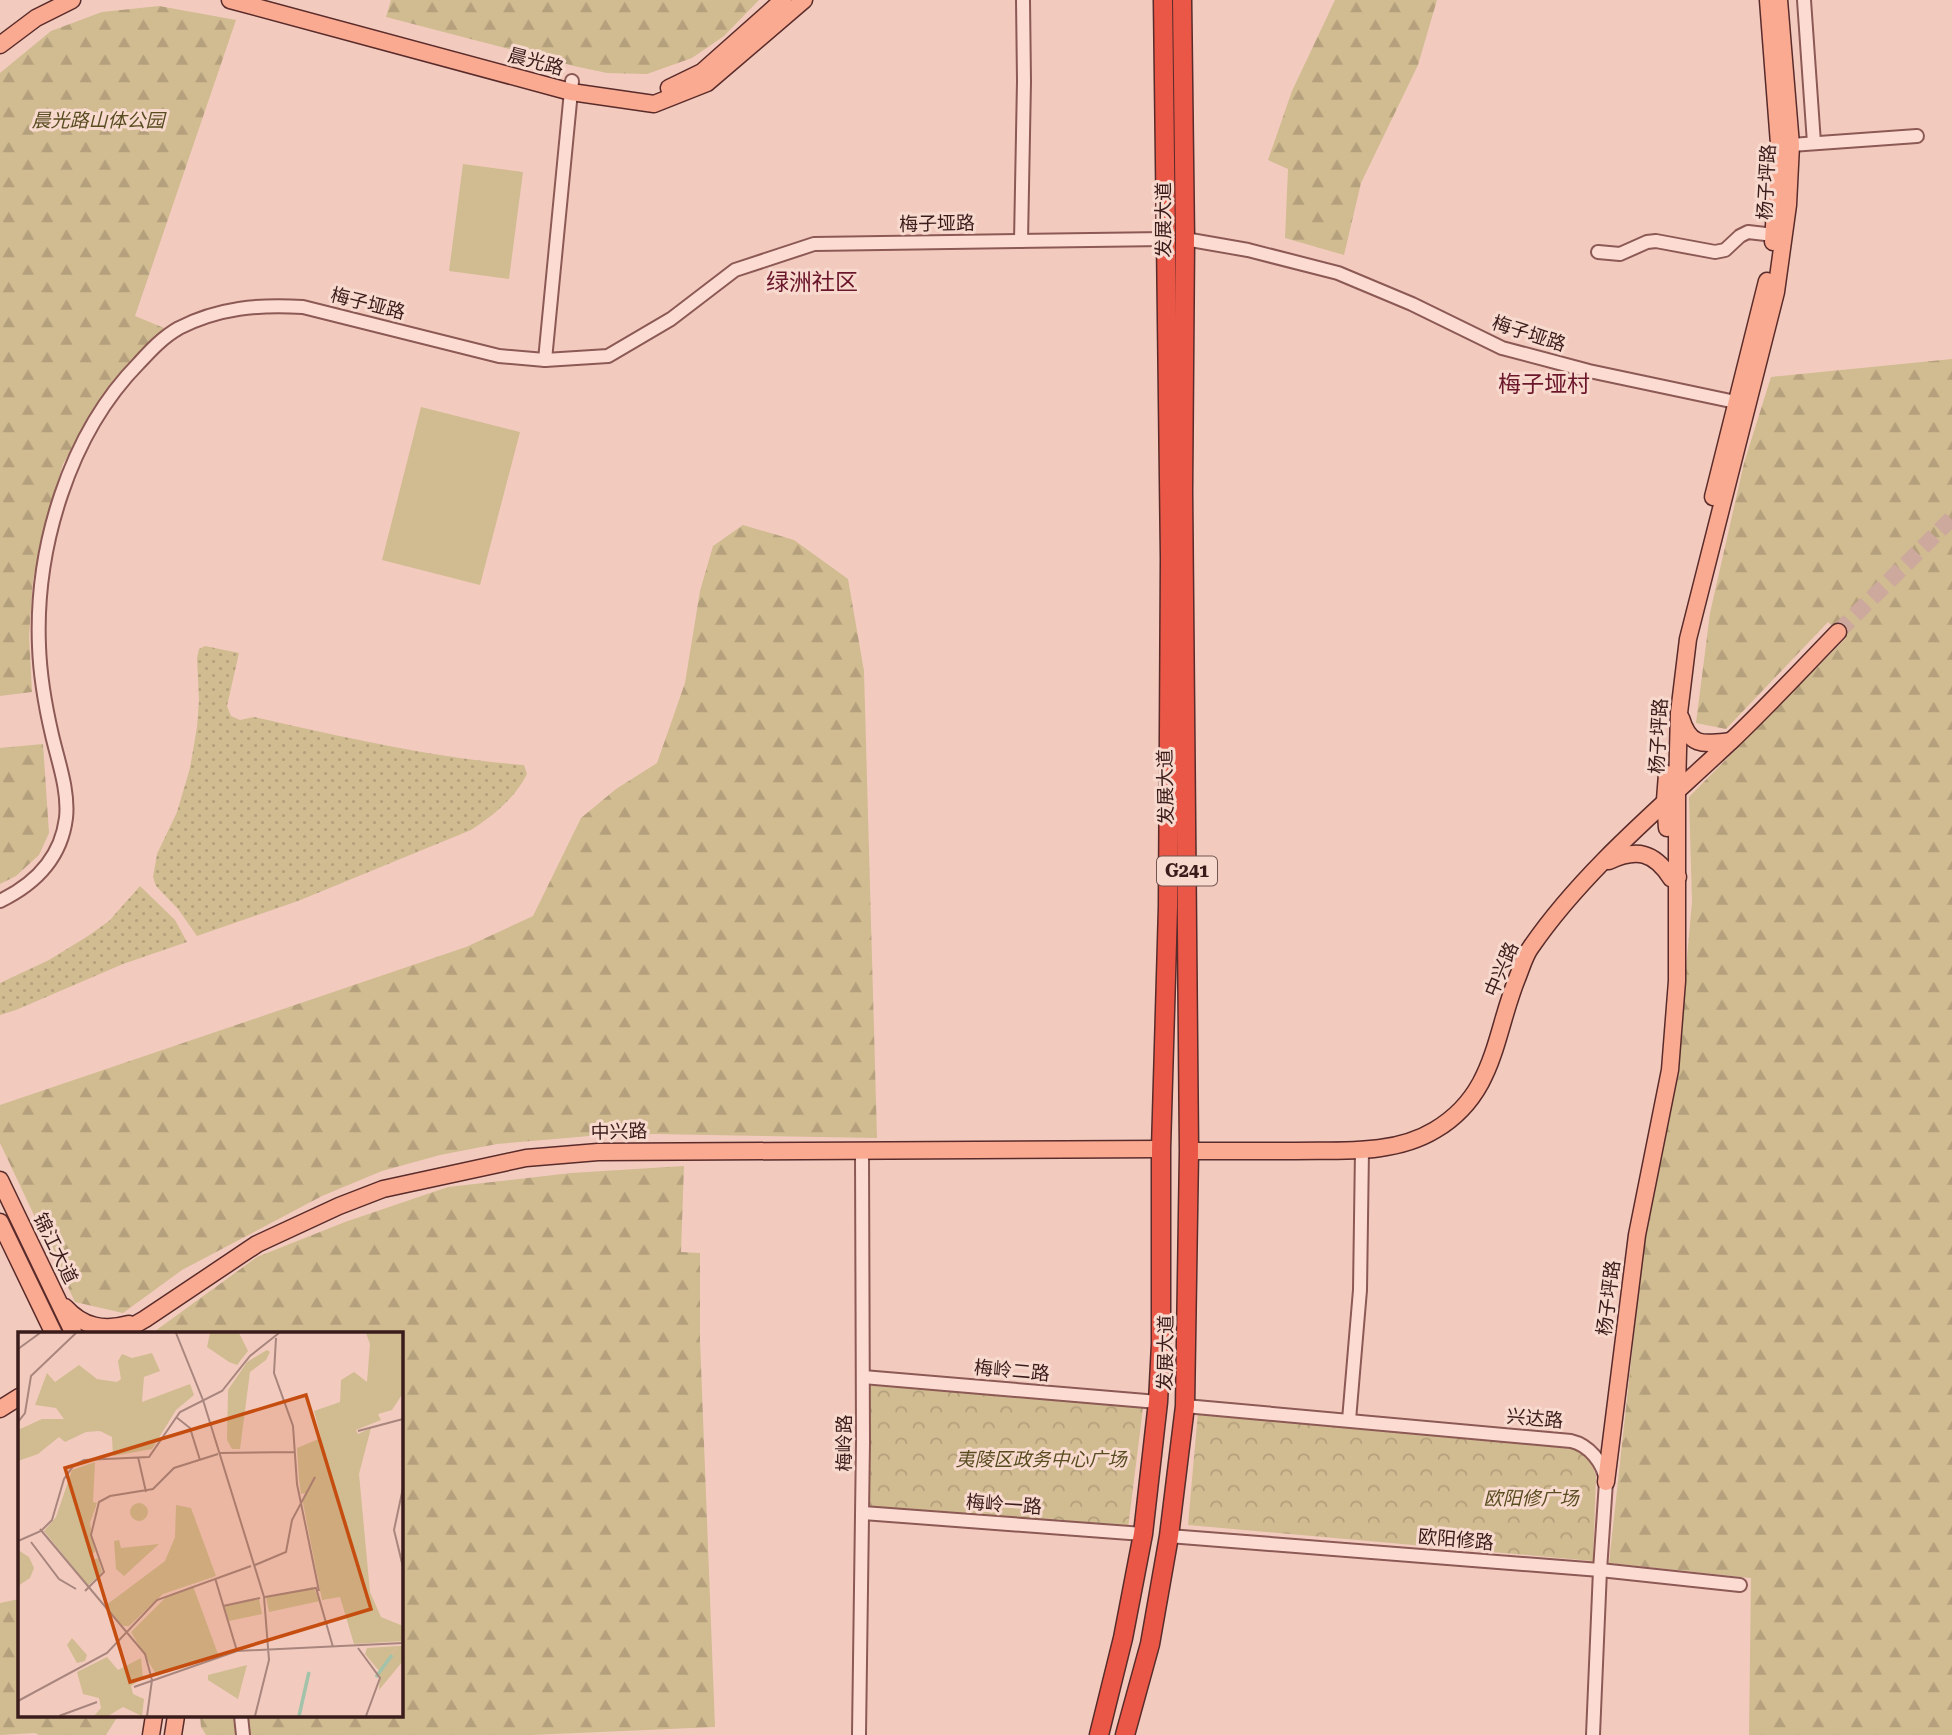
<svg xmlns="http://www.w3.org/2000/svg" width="1952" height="1735" font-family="'Roboto Serif','Noto Sans SC',serif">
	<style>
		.grass { fill: url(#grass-dots) }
		.forest { fill: url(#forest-firs) }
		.park { fill: url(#park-crowns) }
		.garden { fill: #d1bb91 }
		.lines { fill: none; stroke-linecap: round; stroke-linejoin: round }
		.major-tunnel { stroke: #cda89d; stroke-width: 16; stroke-dasharray: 16 8; stroke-linecap: butt }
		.minor-casing { stroke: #8c5955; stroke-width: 16 }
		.major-casing { stroke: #592b2a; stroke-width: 19 }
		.highway-casing { stroke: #592b2a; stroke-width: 21 }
		.minor { stroke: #fcdcd2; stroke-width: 12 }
		.major { stroke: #f9aa91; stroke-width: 16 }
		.highway { stroke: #ea5746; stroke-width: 18 }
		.labels { text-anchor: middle; stroke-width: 6; stroke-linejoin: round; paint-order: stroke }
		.shield { fill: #f8d9ce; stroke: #735551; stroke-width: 2 }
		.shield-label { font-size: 18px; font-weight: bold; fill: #3a1c1b }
		.street-label { font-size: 19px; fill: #3a1c1b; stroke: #f8d9ce }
		.park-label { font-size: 19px; font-style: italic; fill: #584d20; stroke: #f8d9ce }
		.quarter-label { font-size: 23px; fill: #6a162b; stroke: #f8d9ce }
		.inset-river { fill: none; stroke: #a2c3aa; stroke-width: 3.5 }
		.inset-road { fill: none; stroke: #a8857d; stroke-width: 2 }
		.view { fill: #c54d0f; fill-opacity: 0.15; stroke: #c54d0f; stroke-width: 3.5 }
		.inset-edge { fill: none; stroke: #3a1c1b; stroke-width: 3.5 }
	</style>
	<defs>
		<pattern id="grass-dots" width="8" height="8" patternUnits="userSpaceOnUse" patternTransform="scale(1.75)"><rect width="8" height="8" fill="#d1bb91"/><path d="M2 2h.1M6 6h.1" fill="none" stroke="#b4a07c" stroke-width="1.8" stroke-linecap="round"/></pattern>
		<pattern id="forest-firs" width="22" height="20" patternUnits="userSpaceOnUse" patternTransform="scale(1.75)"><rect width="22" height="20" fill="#d1bb91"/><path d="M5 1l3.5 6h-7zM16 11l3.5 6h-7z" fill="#b4a07c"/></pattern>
		<pattern id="park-crowns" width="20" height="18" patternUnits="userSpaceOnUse" patternTransform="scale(1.75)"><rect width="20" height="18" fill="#d1bb91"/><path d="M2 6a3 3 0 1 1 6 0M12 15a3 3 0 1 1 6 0" fill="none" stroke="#b4a07c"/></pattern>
	</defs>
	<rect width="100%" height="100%" fill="#f2cbbe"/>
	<!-- grass -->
	<g class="grass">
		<path d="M205,646l34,7 -12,53 4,10 9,4 14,-3c90,20 178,41 270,48l3,9c-12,24 -34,42 -56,56l-173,71 -101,35 -19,-27 -22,-23 -3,-9 4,-23 20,-42 13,-44 7,-41 2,-27 -2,-42 2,-9z"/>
		<path d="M140,886l35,34 12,22 -64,22 -107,46 -16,5v-32l49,-23 39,-24 21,-15z"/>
	</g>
	<!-- forest -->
	<g class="forest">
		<path d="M391,0h368l-35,36 -32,22 -45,16 -40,-1 -33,-7 -188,-49z"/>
		<path d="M1335,0h102l-19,65 -57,118 -17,72 -59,-17 3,-69 -20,-9 24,-69z"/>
		<path d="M159,6l77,14 -101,296 29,12 -23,22 -37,47 -41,67 -12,40 -18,76 -4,56 3,56 -32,4v-623l51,-42 51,-19z"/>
		<path d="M1952,359v1376h-203l2,-157 -142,-15 35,-320 33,-173 15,-168 -3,-105 157,-159 -18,-16 -102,107 -30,-6 14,-110 34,-150 27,-86z"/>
		<path d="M743,525l51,15 54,39 16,92 13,467 -222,-4 -54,1 -104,9 -57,11 -58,16 -60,25 -140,74 -59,43 -48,-11 -75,-159v-38l466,-158 67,-31 48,-98 35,-29 41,-26 28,-80 15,-92 13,-45z"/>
		<path d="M43,744l6,89 -10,22 -23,21 -16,8v-136z"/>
		<path d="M684,1166l-3,86 19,1v87l15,387 -184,8h-325l-5,-8 -1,-11h201v-382h-250l106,-77 88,-35 103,-35 123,-14z"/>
		<path d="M19,1599v117h99l-12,19h-67l-4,-2 -35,2v-132z"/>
	</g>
	<!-- park -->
	<g class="park">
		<path d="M868,1384l202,16 73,8 -15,120 -259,-20z"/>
		<path d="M1198,1412l373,31 18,13 7,20 -3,85 -405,-36z"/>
	</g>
	<!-- garden -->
	<g class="garden">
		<path d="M463,164l60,8 -14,107 -60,-8z"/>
		<path d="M421,407l99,25 -40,153 -98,-25z"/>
	</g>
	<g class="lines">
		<!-- major-tunnel -->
		<path class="major-tunnel" d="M1838,632l114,-114"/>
		<defs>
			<g id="minor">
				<path d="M1804,0l10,143"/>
				<path d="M1791,145l126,-9"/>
				<path d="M1185,239l63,11 90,23 74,31 90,44 87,23 156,33"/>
				<path d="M1021,241l3,-160 -1,-81"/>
				<path d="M1598,252l22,2 27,-12 9,-1 59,11 10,-2 15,-14 8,-4 26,3"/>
				<path d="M545,360l27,-279"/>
				<path d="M0,901c35,-17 61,-43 66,-83 3,-27 -8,-57 -14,-83 -7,-30 -12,-59 -13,-89 -4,-98 30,-212 100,-283 12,-13 24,-26 40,-35 39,-20 80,-24 124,-21l196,49 46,4 63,-4 63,-37 64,-49 79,-26 351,-5"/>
				<path d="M863,1377l295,25"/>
				<path d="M1185,1406l386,35c18,4 33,22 35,41l-6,88 -7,165"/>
				<path d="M1349,1420l11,-130 2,-140"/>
				<path d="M863,1513l280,21"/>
				<path d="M1169,1536l431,34 140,15"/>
				<path d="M241,1716l2,19"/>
				<path d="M859,1735l4,-293 -1,-290"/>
			</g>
			<g id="major">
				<path d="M230,0l341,92 83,12 53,-21 97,-83"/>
				<path d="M1768,0l11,144 -6,98"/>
				<path d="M0,45l36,-27 36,-18"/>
				<path d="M669,88l33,-16 81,-72"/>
				<path d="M1713,497l54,-216"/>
				<path d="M1681,718c9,30 23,26 50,23"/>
				<path d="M1667,774l-2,26 2,28"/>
				<path d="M1609,861c28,-13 45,-9 62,17l7,-1"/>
				<path d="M1189,1151c36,0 71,0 106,0 46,-1 99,4 140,-21 61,-36 59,-96 83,-154 4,-10 7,-21 13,-29 53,-77 131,-141 199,-205 37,-35 72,-73 108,-110"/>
				<path d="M0,1180l74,154"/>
				<path d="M0,1222l54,112"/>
				<path d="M65,1307c18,20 39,24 64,17"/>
				<path d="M119,1334l26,-15 112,-75 82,-38 44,-17 143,-31 72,-6 563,-3"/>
				<path d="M0,1409l19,-12"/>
				<path d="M1606,1482l31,-247 33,-165 7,-89v-192l2,-76 9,-74 88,-347 12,-87 3,-60 -12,-145"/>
				<path d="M151,1735l3,-19"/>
				<path d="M173,1735l3,-19"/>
			</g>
			<g id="highway">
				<path d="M1099,1735l24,-97 20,-104 15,-132 3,-58v-195l7,-242 2,-349 -7,-558"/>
				<path d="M1125,1735l25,-91 19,-108 16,-130 4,-255 -6,-660 2,-252 -3,-239"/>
			</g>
		</defs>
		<!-- minor casing -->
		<use href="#minor" class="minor-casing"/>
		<!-- major casing -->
		<use href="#major" class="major-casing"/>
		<!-- highway casing -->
		<use href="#highway" class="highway-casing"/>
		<!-- minor -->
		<use href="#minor" class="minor"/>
		<!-- major -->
		<use href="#major" class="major"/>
		<!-- highway -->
		<use href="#highway" class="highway"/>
	</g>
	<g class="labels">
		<!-- shield labels -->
		<rect class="shield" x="1157" y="856.5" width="60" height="29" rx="5"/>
		<g class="shield-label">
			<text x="1187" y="877">G241</text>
		</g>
		<!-- street labels -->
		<g class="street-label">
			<text transform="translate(536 61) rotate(15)" y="7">晨光路</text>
			<text transform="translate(1766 182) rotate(-87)" y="7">杨子坪路</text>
			<text transform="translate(1163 220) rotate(-90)" y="7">发展大道</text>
			<text transform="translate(937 223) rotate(-1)" y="7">梅子垭路</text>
			<text transform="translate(368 303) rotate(14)" y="7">梅子垭路</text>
			<text transform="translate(1529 333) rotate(18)" y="7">梅子垭路</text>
			<text transform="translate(1658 736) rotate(-87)" y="7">杨子坪路</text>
			<text transform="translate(1165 787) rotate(-91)" y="7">发展大道</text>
			<text transform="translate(1501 969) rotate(-67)" y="7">中兴路</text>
			<text transform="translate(619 1131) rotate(-1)" y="7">中兴路</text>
			<text transform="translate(56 1248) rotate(64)" y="7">锦江大道</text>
			<text transform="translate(1608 1298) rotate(-83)" y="7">杨子坪路</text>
			<text transform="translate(1165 1353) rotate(-89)" y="7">发展大道</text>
			<text transform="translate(1012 1370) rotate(5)" y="7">梅岭二路</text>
			<text transform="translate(1535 1418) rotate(5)" y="7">兴达路</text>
			<text transform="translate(844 1443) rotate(-90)" y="7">梅岭路</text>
			<text transform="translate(1004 1504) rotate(4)" y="7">梅岭一路</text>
			<text transform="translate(1456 1539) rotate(5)" y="7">欧阳修路</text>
		</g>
		<!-- park labels -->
		<g class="park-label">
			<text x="98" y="127">晨光路山体公园</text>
			<text x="1041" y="1466">夷陵区政务中心广场</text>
			<text x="1531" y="1505">欧阳修广场</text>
		</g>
		<!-- quarter labels -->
		<g class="quarter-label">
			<text x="812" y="290">绿洲社区</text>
			<text x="1544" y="392">梅子垭村</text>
		</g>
	</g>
	<!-- overview -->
	<g transform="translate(18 1332)">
		<rect width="385" height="385" fill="#f2cbbe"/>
		<path d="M101,208l2,8 38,-4 -35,32 -8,-7 -2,-28z" fill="#d1bb91"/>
		<path d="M192,1h29l9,18 -11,14 -8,-3 -22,-15zM348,1h37v60l-11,17 -14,4 3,6 -25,10 2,4 13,-6 -12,46 11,118 11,25 22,9v15l-49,3 -14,-47 -18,3 -19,-97 2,-10 -4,1 -2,-15 -2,-31 24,-10 -7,-27 26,-9 1,-22 13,-8 13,10 3,-38zM249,18l3,2 -4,8 -16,12 -10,77h-8l-5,-9 1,-50 19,-28zM134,21l8,18 -16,6 -2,25 48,-18 4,11 -18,15 -24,39 -39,7 -1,-19 -12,-6 -14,1 -21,10 -6,-5 -21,17 -20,7v-31l24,-11h22l-8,-11 -21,-3 12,-32 8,9 24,-17 18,14 20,3 4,-3 -3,-18 4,-7 10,4zM77,130l-2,40 4,1 -7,20 5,29 -5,3 1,6 7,-3 4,14 -14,14 -44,-55 12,-14 16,-47zM158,173l15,3 25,68 -53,18 -34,32h-6l-18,-20 60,-45 10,-24zM0,218l11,7 5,11 -4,10 -12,8zM175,254l25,68 -61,22 -26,-44 34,-34zM380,314h5v15l-24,29 1,-18zM89,325l11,13 23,-12 2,20 -12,8 2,8 11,5 -2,17 -19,-9 -15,9h-14l7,-8 -2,-10 -16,-4 -6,-22z" fill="#d1bb91"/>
		<path d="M295,255l7,14 -51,11 -3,-15zM241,267l3,15 -33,7 -5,-15zM380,314l-18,26 -15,-18 2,-6z" fill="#d1bb91"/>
		<path d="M112 180a9 9 0 1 1 18 0a9 9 0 1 1-18 0ZM54,306l15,17 -2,6 -8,2 -10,-18zM229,333l-9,34 -30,-19v-5z" fill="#d1bb91"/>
		<path class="inset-river" d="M358,345l16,-22M281,384l10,-44"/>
		<path class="inset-road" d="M158,1l27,67 61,197 5,63 -14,56M258,6l-2,35 19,53 4,58 22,107M0,17l22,-16M158,85l14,11 10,32M0,90l7,-9 6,-37 45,-43M340,99l45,-12M202,121l75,-1M120,125l8,35M385,156l-9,42 9,37M22,197l105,125 7,26 -5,36M0,209l23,-10 11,-11 12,-41 10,-14 10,-5 65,-3 31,-45 42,-21 28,-35 29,-23M13,210l28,37 17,10M237,233l31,-13 6,-32 23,-43M197,246l22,73M67,259l19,-19 -13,-37 8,-33 11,-6 43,-7 21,-21 44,-14M247,265l51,-9 17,59M205,274l37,-8M340,316l22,30 -14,38M116,355l103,-36 166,-8M0,369l89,-48 50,-53 94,-34M41,384l38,-14"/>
		<path class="view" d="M288,63l65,214 -241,73 -65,-214z"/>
		<rect width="385" height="385" class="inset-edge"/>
	</g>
</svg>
